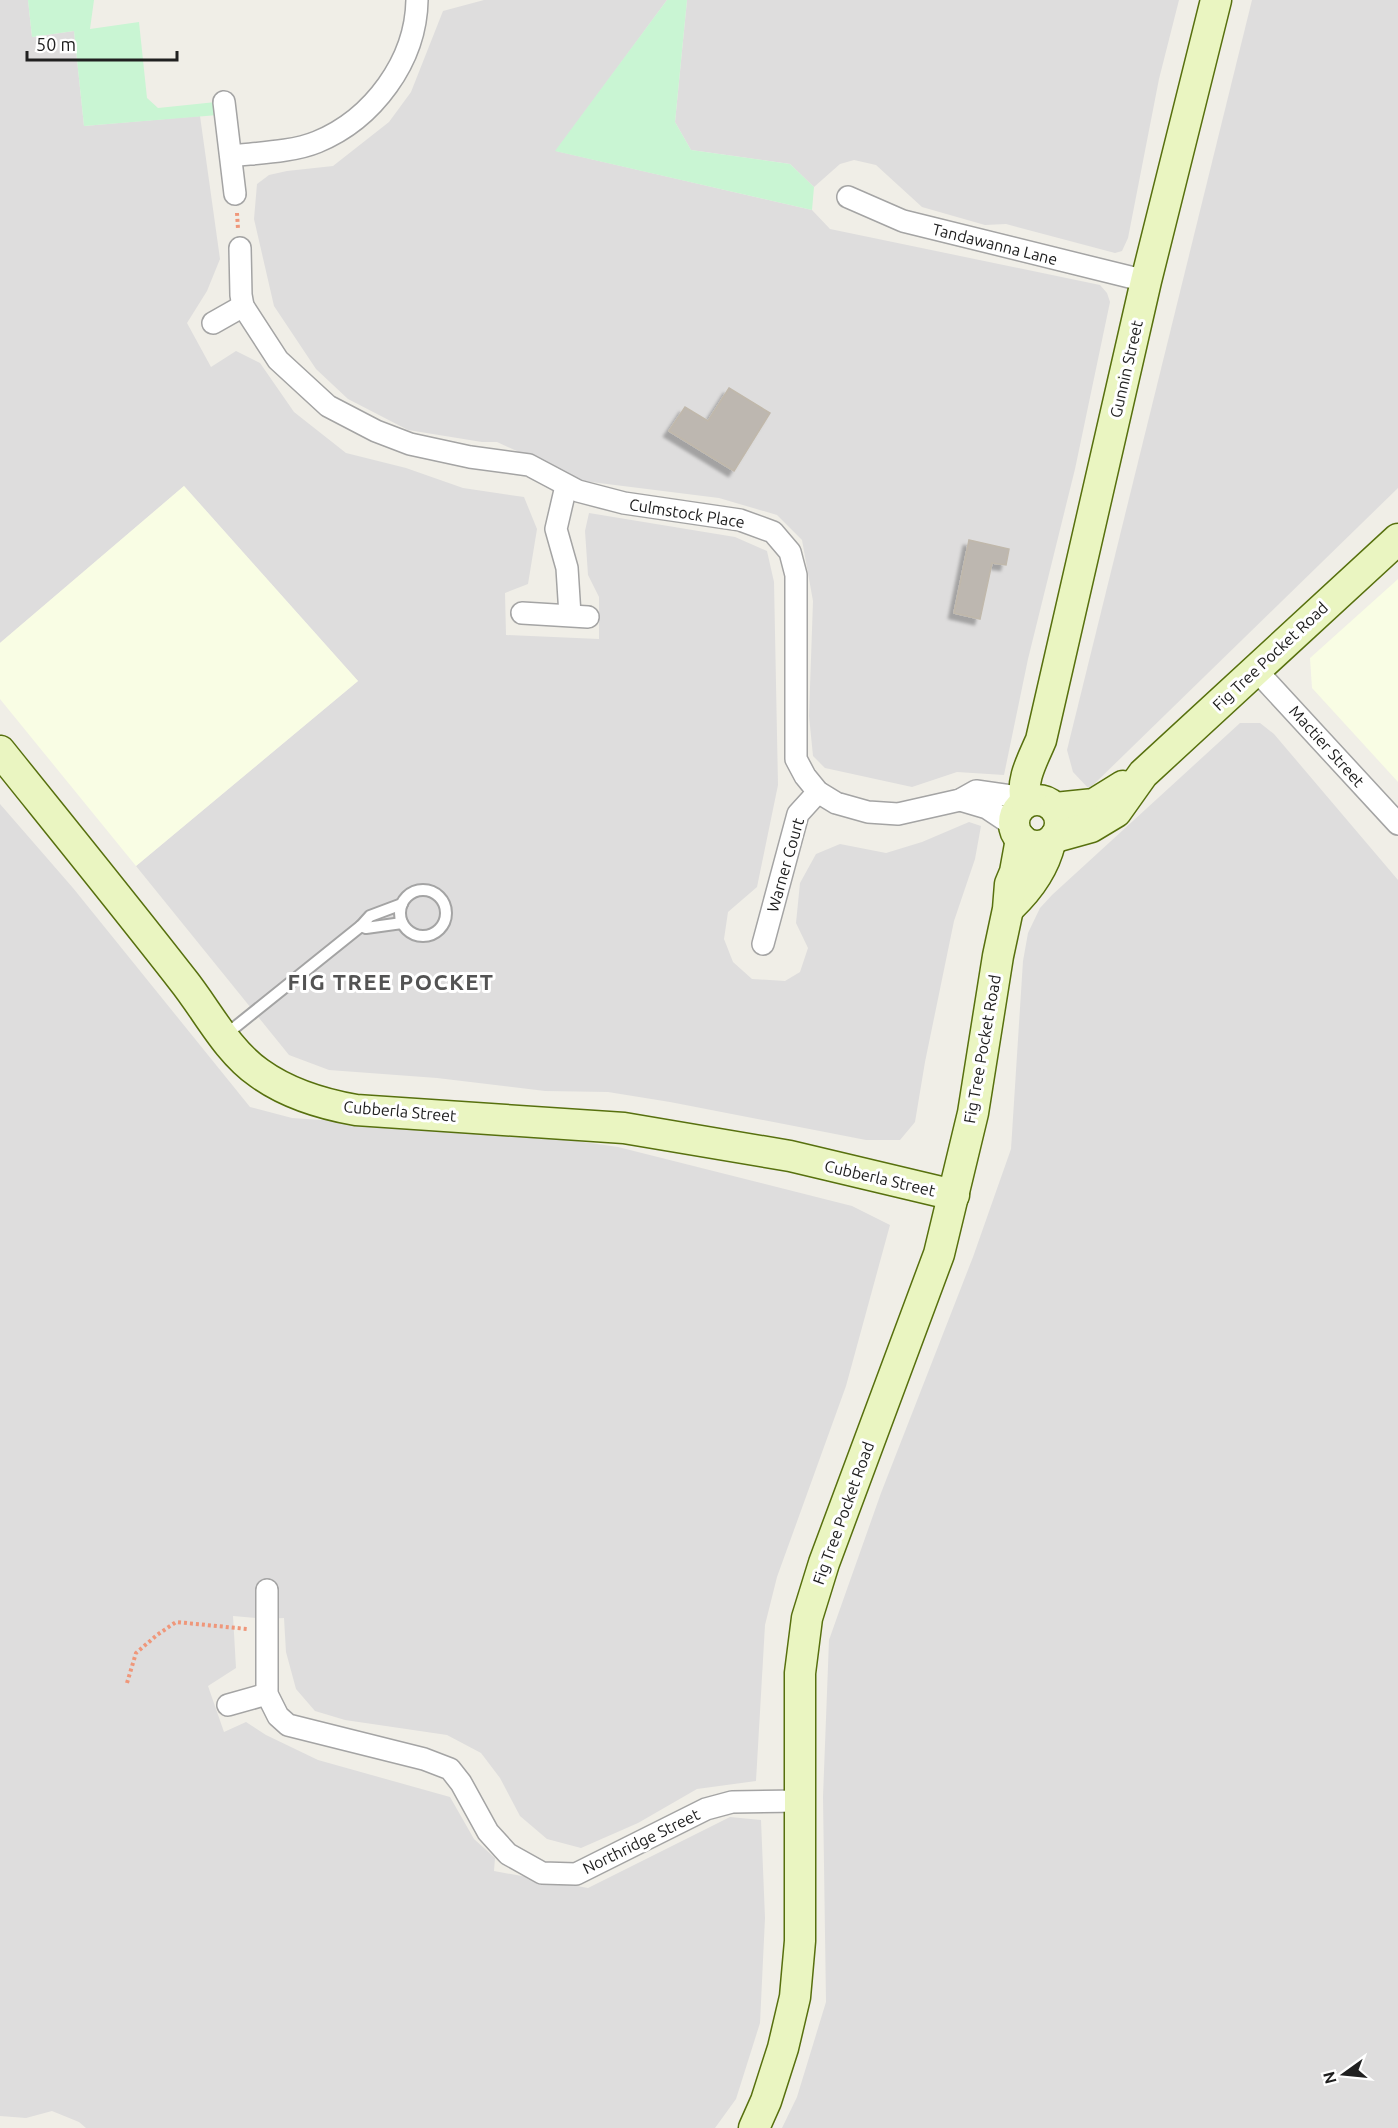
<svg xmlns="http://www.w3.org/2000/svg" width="1398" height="2128" font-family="Ubuntu,sans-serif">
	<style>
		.residential { fill: #dedddd }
		.education { fill: #f9fde4 }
		.park { fill: #c9f5d3 }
		.building { fill: #bdb7b0; stroke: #c0b8ab; stroke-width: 1.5; filter: url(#shadow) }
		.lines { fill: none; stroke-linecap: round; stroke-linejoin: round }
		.lane-casing { stroke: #a4a4a4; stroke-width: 14 }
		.street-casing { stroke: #a4a4a4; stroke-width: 24 }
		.secondary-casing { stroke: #57700e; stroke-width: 33 }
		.path { stroke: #ef977a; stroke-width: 4; stroke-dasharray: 3 3; stroke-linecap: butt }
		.lane { stroke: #fff; stroke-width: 10 }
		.street { stroke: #fff; stroke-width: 21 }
		.secondary { stroke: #eaf5c1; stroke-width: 30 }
		.labels { text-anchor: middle; stroke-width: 6; stroke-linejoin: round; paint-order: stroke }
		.street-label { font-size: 16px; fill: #202020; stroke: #fff }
		.district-label { font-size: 22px; font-weight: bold; letter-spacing: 1.5px; fill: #535353; stroke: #fff }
	</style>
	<defs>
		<filter id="shadow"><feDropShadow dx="-5.5" dy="5.5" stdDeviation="1.5" flood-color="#0004"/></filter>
	</defs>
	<rect width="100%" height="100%" fill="#f0eee7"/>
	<!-- residential -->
	<g class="residential">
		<path d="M0,0h28l4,37 42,-6 10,95 116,-10 20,143 -13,32 -20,32 24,44 25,-16 24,12 34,49 52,41 60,15 57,20 61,9 13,32 -9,55 -23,9 1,42 93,4v-42l-11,-22 -3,-44 4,-18 146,24 32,14 7,31 4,203 -21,102 -29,25 -4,27 9,23 19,17 33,2 15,-9 8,-24 -12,-25 4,-40 16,-29 24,-10 46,9 36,-11 47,-20 12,4 -6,33 -21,62 -29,141 -10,60 -15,18h-34l-196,-38 -62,-10 -63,-1 -108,-13 -108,-8 -40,-15 -153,-189 222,-185 -174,-195 -184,157z"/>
		<path d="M484,0h183l-111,151 256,59 18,19 270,56 7,8 3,9 -35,167 -47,190 -24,116 -47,-3 -45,15 -87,-19 -12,-12 -4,-40 4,-115 -11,-61 -25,-25 -58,-17 -136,-17 -86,-39h-15l-74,-12 -60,-31 -32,-30 -42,-63 -20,-87 3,-35 12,-9 18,-4 46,-5 56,-44 22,-30 32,-81z"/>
		<path d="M687,0h492l-20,79 -31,159 -6,13 -7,2 -109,-29 -21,1 -63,-18 -46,-42 -22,-5 -14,4 -26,23 -24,-23 -99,-14 -16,-28z"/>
		<path d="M1252,0h146v488l-309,301 -16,-17 -6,-22z"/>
		<path d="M1240,723h20l14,11 124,146v1248h-616l15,-31 29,-95 -3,-205 6,-157 52,-147 92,-236 38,-108 12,-188 5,-28 12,-25 12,-13z"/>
		<path d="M0,804l73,84 177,219 42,11 236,16 90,13 234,59 38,19 -44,161 -69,191 -12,48 -9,156 -59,8 -59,34 -57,25 -34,-9 -27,-23 -20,-38 -19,-25 -34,-18 -102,-15 -30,-9 -19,-22 -10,-37 -2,-34 -18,1 -33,-3 3,52 -28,18 16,46 22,-10 20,13 52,25 132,37 24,42 21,19 -1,13 94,17 142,-71 31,3 4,98 -5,105 -24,76 -21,29h-629l-7,-6 -27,-11 -26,7 -26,-2z"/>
	</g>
	<!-- education -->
	<g class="education">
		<path d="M184,486l174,195 -222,185 -136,-167v-56z"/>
		<path d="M1398,579v203l-86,-94 -2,-30z"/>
	</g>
	<!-- park -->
	<g class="park">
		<path d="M28,0h66l-4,29 49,-7 8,76 11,10 58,-6 2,13 -134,11 -10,-95 -42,6z"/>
		<path d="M667,0h20l-12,122 16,28 99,14 24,23 -2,23 -257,-59z"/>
	</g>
	<!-- building -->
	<g class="building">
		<path d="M729,388l41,25 -36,58 -65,-40 16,-24 23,14z"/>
		<path d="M969,540l40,9 -3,16 -14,-2 -12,56 -26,-6z"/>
	</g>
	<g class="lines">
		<defs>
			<g id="lane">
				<circle cx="423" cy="913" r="23"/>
				<path d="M361,926l5,2 36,-5"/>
				<path d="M224,1036l137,-110 9,-10 32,-12"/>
			</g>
			<g id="street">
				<path d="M224,102l11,92"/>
				<path d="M231,156c26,-3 62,-4 86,-14 56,-23 99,-81 100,-142"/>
				<path d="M848,197l55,24 243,60"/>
				<path d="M240,248l1,47 2,11 35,54 50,46 48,25 34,13 60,13 59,8 49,26 46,12 116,17 33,12 17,20 6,23v184l9,17 13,16 18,11 32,9 30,2 62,-14 16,-9 35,5 11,9"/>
				<path d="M213,323l30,-17"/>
				<path d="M566,486l-10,43 11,39 3,47"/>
				<path d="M522,613l66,4"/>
				<path d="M1255,669l143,155"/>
				<path d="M960,800l27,8 27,18"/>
				<path d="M763,944l35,-130 20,-22"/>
				<path d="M267,1590v104l11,22 10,9 136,34 26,10 11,14 27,49 20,22 34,19 34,1 130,-65 26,-7 69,-1"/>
				<path d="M228,1705l39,-11"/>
			</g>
			<g id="secondary">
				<path d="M0,751c61,76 122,151 182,228 25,31 44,71 77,94 29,21 63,31 97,37l268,18 166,28 164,39"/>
				<circle cx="1037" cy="823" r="23"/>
				<path d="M1026,802c-6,-21 7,-43 15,-62l105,-459 70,-281"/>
				<path d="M1055,808l39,-4 29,-18"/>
				<path d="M1055,837l36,-10 25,-15 27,-38 255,-235"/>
				<path d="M1010,907c19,-18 34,-39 40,-64"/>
				<path d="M754,2128l12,-27 17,-53 12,-51 5,-56v-268l7,-55 17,-55 115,-309 34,-141 25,-157 10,-47 2,-25 5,-12 6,-33"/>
			</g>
		</defs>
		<!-- lane casing -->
		<use href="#lane" class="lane-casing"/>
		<!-- street casing -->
		<use href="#street" class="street-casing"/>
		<!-- secondary casing -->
		<use href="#secondary" class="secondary-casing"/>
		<!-- path -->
		<g class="path">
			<path d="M237,213l1,16"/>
			<path d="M127,1683l9,-30 21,-18 19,-13 71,7"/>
		</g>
		<!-- lane -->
		<use href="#lane" class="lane"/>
		<!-- street -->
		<use href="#street" class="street"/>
		<!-- secondary -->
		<use href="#secondary" class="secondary"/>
	</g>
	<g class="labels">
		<!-- street labels -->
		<g class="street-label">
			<text transform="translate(995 244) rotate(14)" y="6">Tandawanna Lane</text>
			<text transform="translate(1126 369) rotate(-77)" y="6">Gunnin Street</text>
			<text transform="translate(687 513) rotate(9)" y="6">Culmstock Place</text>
			<text transform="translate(1270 656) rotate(-43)" y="6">Fig Tree Pocket Road</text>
			<text transform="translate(1327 746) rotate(48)" y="6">Mactier Street</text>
			<text transform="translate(785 865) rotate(-74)" y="6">Warner Court</text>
			<text transform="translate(982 1049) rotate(-80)" y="6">Fig Tree Pocket Road</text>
			<text transform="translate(400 1111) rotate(5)" y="6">Cubberla Street</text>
			<text transform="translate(880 1178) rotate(13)" y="6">Cubberla Street</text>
			<text transform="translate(843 1513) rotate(-70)" y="6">Fig Tree Pocket Road</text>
			<text transform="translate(641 1841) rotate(-26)" y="6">Northridge Street</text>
		</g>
		<!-- district labels -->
		<g class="district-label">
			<text x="391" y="990">FIG TREE POCKET</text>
		</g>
	</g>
	<!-- north arrow -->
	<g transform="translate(1344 2074) rotate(255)" stroke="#ffffff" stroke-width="4.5" paint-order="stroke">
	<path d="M0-4.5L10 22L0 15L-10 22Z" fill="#202020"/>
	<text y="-9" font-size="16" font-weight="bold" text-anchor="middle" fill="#202020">N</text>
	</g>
	<!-- scale -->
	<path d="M27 51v9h150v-9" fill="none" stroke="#202020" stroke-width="3"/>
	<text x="36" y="51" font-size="18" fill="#202020" stroke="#ffffff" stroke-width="4.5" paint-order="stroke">50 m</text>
</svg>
